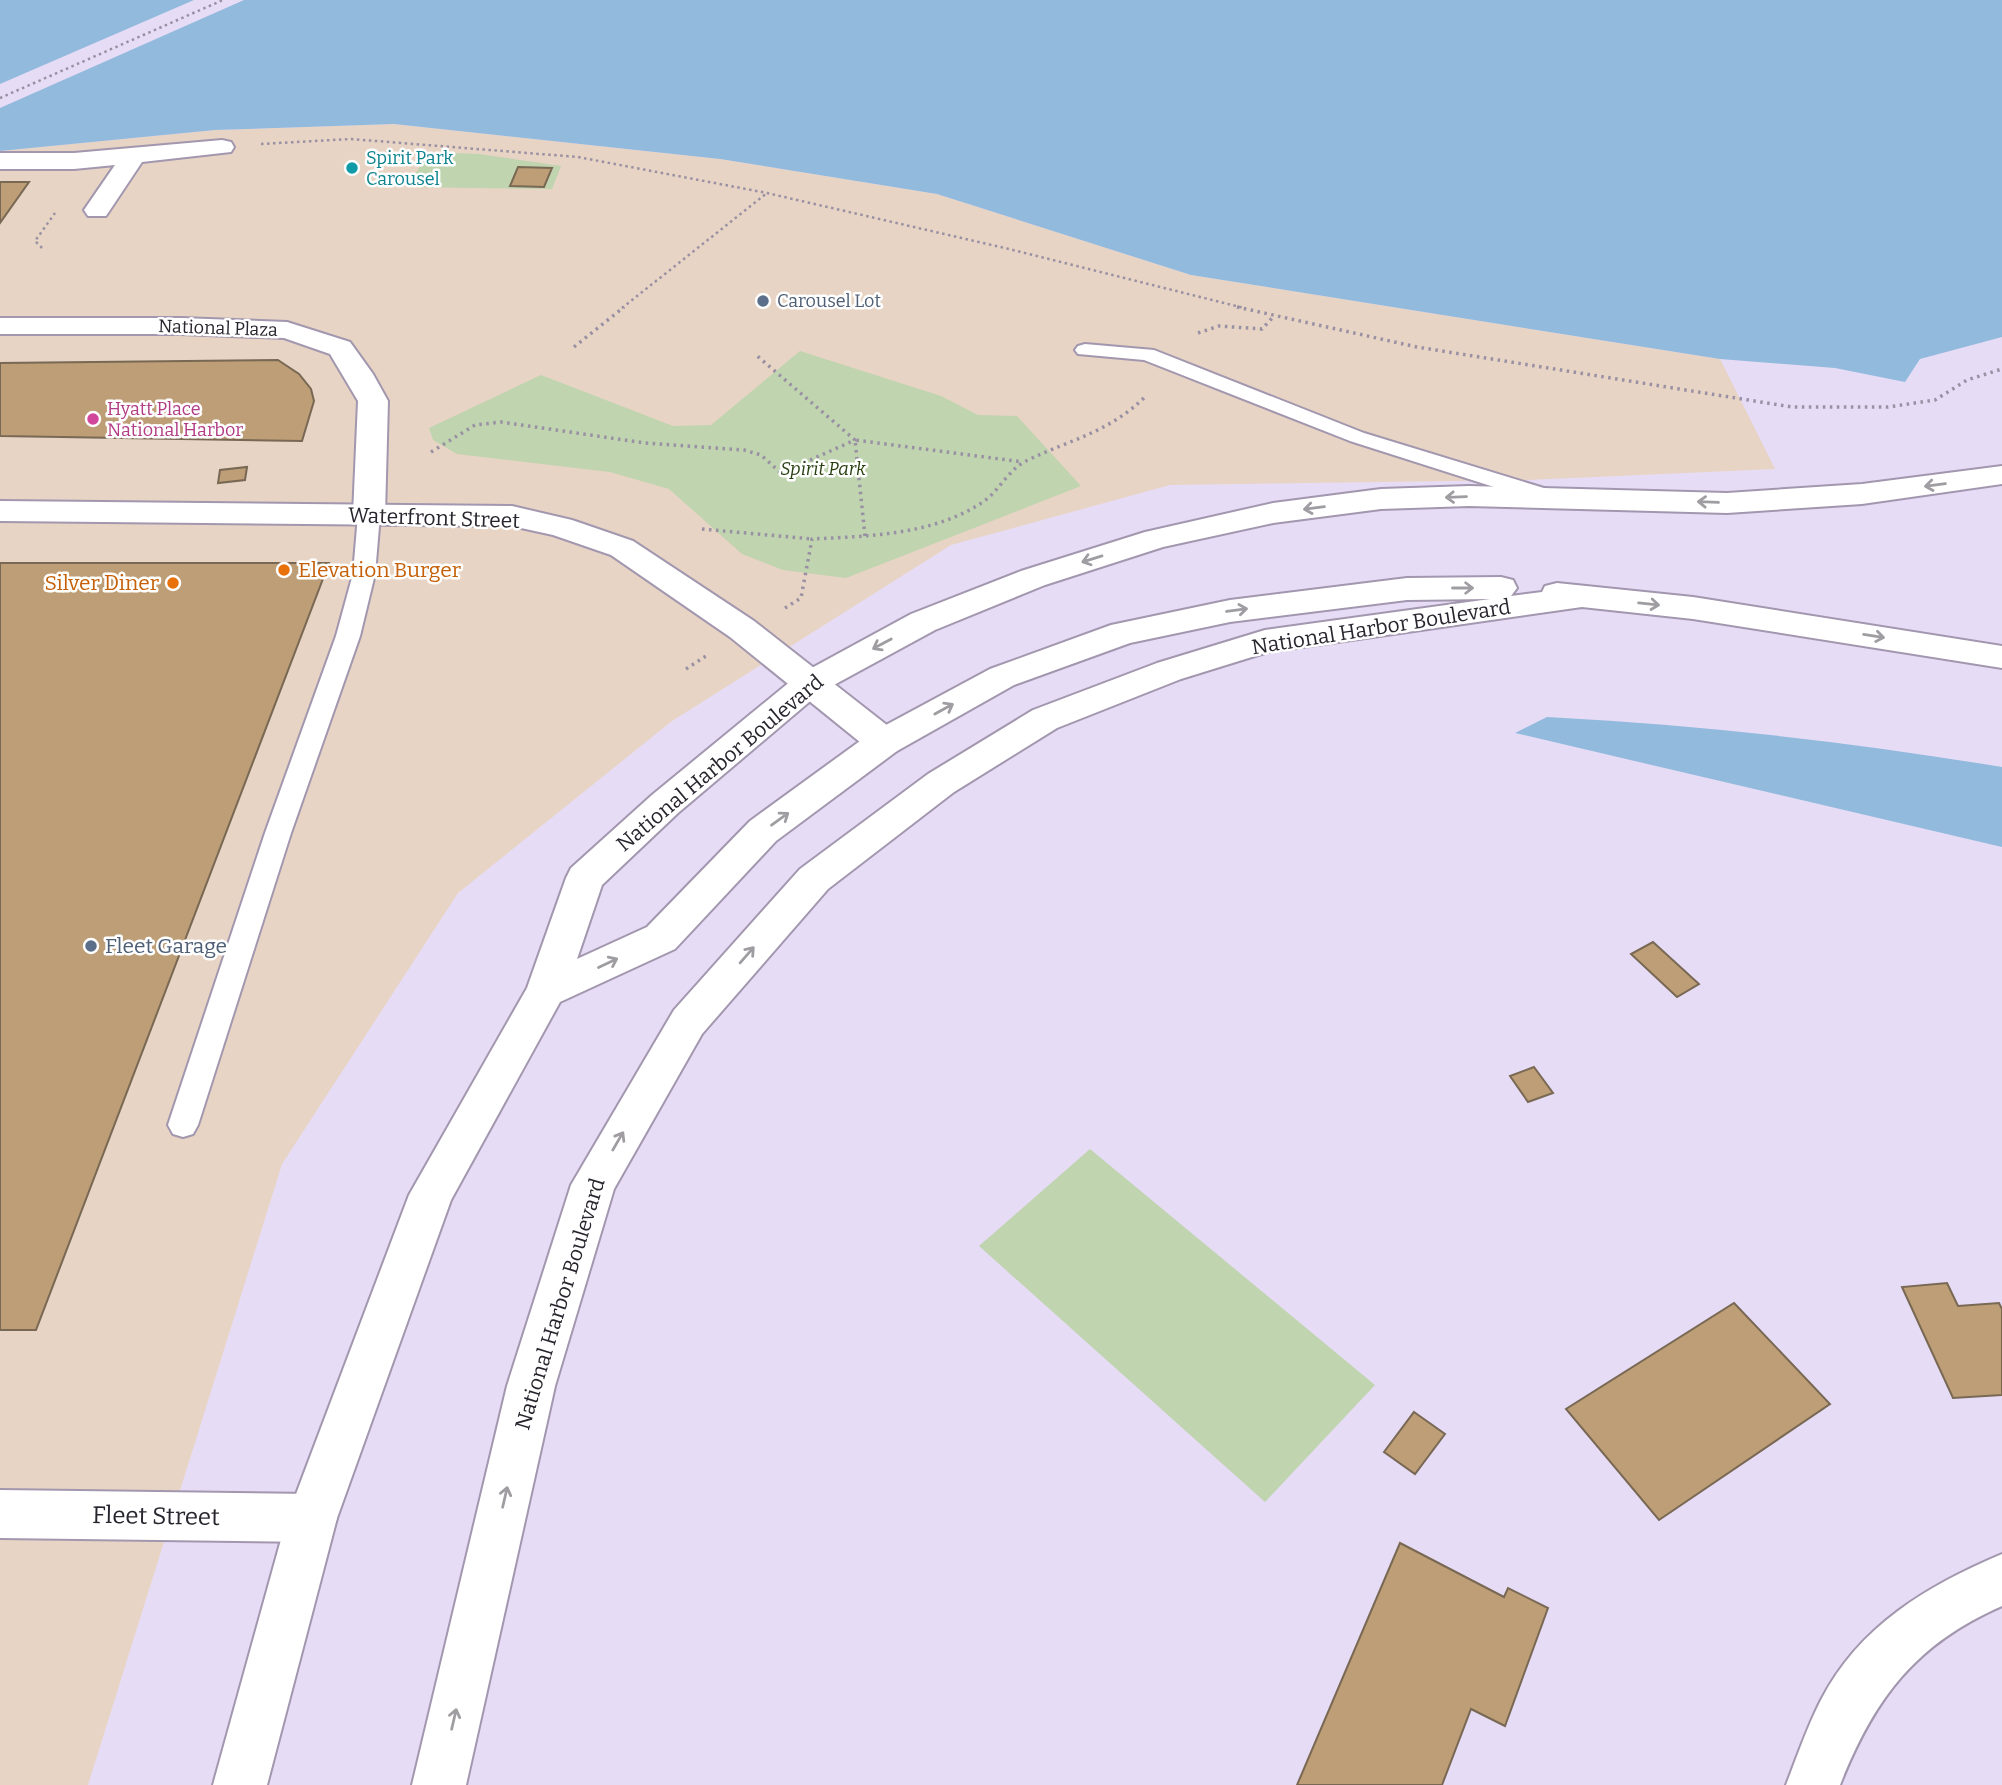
<svg xmlns="http://www.w3.org/2000/svg" width="2002" height="1785" font-family="Bitter,serif">
	<style>
		.commercial { fill: #e7d4c4 }
		.green { fill: #bfd4af }
		.water { fill: #92badd }
		.pier { fill: #e7dcf5 }
		.building { fill: #bd9e76; stroke: #786854; stroke-width: 2 }
		.lines { fill: none; stroke-linecap: round; stroke-linejoin: round }
		.service-casing { stroke: #a297ae; stroke-width: 4 }
		.pedestrian-casing { stroke: #a297ae; stroke-width: 4 }
		.minor-casing { stroke: #a297ae; stroke-width: 4 }
		.tertiary-casing { stroke: #a297ae; stroke-width: 4 }
		.secondary-casing { stroke: #a297ae; stroke-width: 4 }
		.path-far1 { stroke: #9991a3; stroke-width: 2.5; stroke-dasharray: 2.5 3.5; stroke-linecap: butt }
		.path { stroke: #9991a3; stroke-width: 3.5; stroke-dasharray: 2.5 4.5; stroke-linecap: butt }
		.service { fill: #fff; fill-rule: evenodd }
		.pedestrian { fill: #fff; fill-rule: evenodd }
		.minor { fill: #fff; fill-rule: evenodd }
		.tertiary { fill: #fff; fill-rule: evenodd }
		.secondary { fill: #fff; fill-rule: evenodd }
		.oneway { stroke: #9f9da1 }
		.culture-dot { fill: #0f9aa8; stroke: #fff; stroke-width: 2.5 }
		.service-dot { fill: #5c6f8a; stroke: #fff; stroke-width: 2.5 }
		.hotel-dot { fill: #d1479c; stroke: #fff; stroke-width: 2.5 }
		.food-dot { fill: #e8710a; stroke: #fff; stroke-width: 2.5 }
		.labels { text-anchor: middle; stroke-width: 5; stroke-linejoin: round; paint-order: stroke }
		.far-culture-label { font-size: 18px; fill: #0d838f; stroke: #fff; text-anchor: start }
		.far-service-label { font-size: 18px; fill: #4e5e75; stroke: #fff; text-anchor: start }
		.far-street-label { font-size: 18px; fill: #29252e; stroke: #fff }
		.far-hotel-label { font-size: 18px; fill: #b23c85; stroke: #fff; text-anchor: start }
		.far-park-label { font-size: 18px; font-style: italic; fill: #273e0f; stroke: #fff }
		.street-label { font-size: 21px; fill: #29252e; stroke: #fff }
		.food-label { font-size: 21px; fill: #c56008; stroke: #fff; text-anchor: start }
		.service-label { font-size: 21px; fill: #4e5e75; stroke: #fff; text-anchor: start }
		.near-street-label { font-size: 24px; fill: #29252e; stroke: #fff }
	</style>
	<rect width="100%" height="100%" fill="#e7dcf5"/>
	<!-- commercial -->
	<path class="commercial" d="M394,124l326,35 217,35 254,81 529,84 55,110 -248,11 -357,5 -219,60 -279,176 -214,172 -176,271 -194,621h-88v-1634l215,-21z"/>
	<!-- green -->
	<g class="green">
		<path d="M428,152l51,2 82,12 -9,23 -144,-2z"/>
		<path d="M800,351l141,45 37,19 39,1 64,70 -235,92 -63,-8 -41,-16 -73,-65 -59,-17 -153,-18 -24,-14 -4,-12 112,-53 132,51 38,-1z"/>
		<path d="M1090,1149l285,236 -110,117 -286,-256z"/>
	</g>
	<!-- water -->
	<g class="water">
		<path d="M0,0h2002v337l-82,22 -15,23 -70,-14 -115,-9 -529,-84 -254,-81 -217,-35 -326,-35 -179,6 -215,21z"/>
		<path d="M1547,717c153,8 305,25 455,50v80l-487,-114z"/>
	</g>
	<!-- pier -->
	<path class="pier" d="M194,0h50l-244,108v-24z"/>
	<!-- building -->
	<g class="building">
		<path d="M518,167l34,1 -8,19 -34,-1z"/>
		<path d="M0,182h29l-29,41z"/>
		<path d="M278,360l21,14 12,15 3,12 -12,40 -302,-5v-73z"/>
		<path d="M247,467l-2,13 -27,3 2,-13z"/>
		<path d="M0,563h329l-293,767h-36z"/>
		<path d="M1653,942l46,42 -22,13 -46,-43z"/>
		<path d="M1534,1067l19,26 -25,9 -18,-26z"/>
		<path d="M1947,1283l11,23 41,-3 3,6v86l-49,3 -51,-111z"/>
		<path d="M1734,1303l96,101 -171,116 -93,-111z"/>
		<path d="M1414,1412l31,22 -30,40 -31,-22z"/>
		<path d="M1400,1543l104,54 4,-9 40,20 -43,118 -34,-17 -29,76h-145z"/>
	</g>
	<g class="lines">
		<defs>
			<g id="service">
				<path d="M1085,344l69,6 210,83 193,59 3,5 -11,7 -8,-2 -191,-61 -206,-81 -66,-6 -3,-4 3,-4z"/>
				<path d="M369,508l11,7 -5,59 -15,62 -69,197 -93,292 -5,9 -10,3 -10,-3 -5,-9 97,-292 71,-197 17,-62 5,-59z"/>
			</g>
			<path id="pedestrian" d="M222,140l9,2 3,5 -3,5 -89,10 -36,54h-18l-4,-6 31,-45 -41,4h-74v-16h74z"/>
			<g id="minor">
				<path d="M0,318h181l106,4 63,20 23,32 15,27 -3,114 -5,7 -11,3 -11,-3 -5,-7 5,-114 -28,-47 -46,-16 -103,-4h-181z"/>
				<path d="M0,1490l312,4 18,7 7,17 -7,17 -18,7 -312,-4z"/>
				<path d="M2002,1554v52c-87,38 -128,93 -162,179h-54c11,-28 21,-58 35,-85 38,-74 107,-115 181,-146z"/>
			</g>
			<path id="tertiary" d="M0,501l512,5 60,14 61,21 121,80 143,112 5,9 -5,9 -13,4 -13,-4 -141,-114 -119,-82 -58,-20 -41,-9 -512,-5z"/>
			<path id="secondary" d="M2002,466v18l-140,20 -135,9 -258,-7 -88,3 -108,14 -110,24 -118,38 -110,45 -114,62 -143,121 -76,72 -25,74 70,-32 103,-106 121,-88 119,-64 121,-44 119,-25 177,-22 94,-1 12,3 4,8 -6,8 31,-4 3,-6 12,-3 136,14 309,49v22l-309,-49 -111,-12 -314,45 -87,27 -124,49 -103,64 -126,97 -126,145 -88,155 -59,197 -89,399h-54l95,-399 64,-201 103,-175 126,-141 128,-95 105,-64 124,-47 108,-33 225,-31 -83,1 -177,22 -100,21 -116,42 -117,66 -121,90 -101,108 -115,53 -109,198 -114,318 -70,267h-54l74,-267 122,-323 118,-207 39,-110 5,-10 81,-73 145,-119 114,-62 110,-43 124,-39 128,-29 108,-14 88,-3 258,7 135,-9z"/>
		</defs>
		<!-- service casing -->
		<use href="#service" class="service-casing"/>
		<!-- pedestrian casing -->
		<use href="#pedestrian" class="pedestrian-casing"/>
		<!-- minor casing -->
		<use href="#minor" class="minor-casing"/>
		<!-- tertiary casing -->
		<use href="#tertiary" class="tertiary-casing"/>
		<!-- secondary casing -->
		<use href="#secondary" class="secondary-casing"/>
		<!-- path-far1 -->
		<g class="path-far1">
			<path d="M0,98l223,-98"/>
			<path d="M261,144l90,-5 227,18 189,36 242,56 235,59"/>
			<path d="M42,248l-7,-7 20,-28"/>
			<path d="M622,308l145,-115"/>
		</g>
		<!-- path -->
		<g class="path">
			<path d="M1237,307l180,40 375,60h96l47,-7 32,-20 35,-11"/>
			<path d="M1198,333l21,-7 43,3 12,-13"/>
			<path d="M574,347l50,-40"/>
			<path d="M431,452l44,-27 26,-3 144,21 99,7 17,5 20,18 74,-33 -100,-86"/>
			<path d="M702,529l110,10"/>
			<path d="M865,536l-10,-96 168,22"/>
			<path d="M785,608l16,-10 11,-59c58,-3 121,-4 171,-37 16,-11 26,-33 43,-41 45,-22 83,-28 121,-66"/>
			<path d="M686,669l20,-13"/>
		</g>
		<!-- service -->
		<use href="#service" class="service"/>
		<!-- pedestrian -->
		<use href="#pedestrian" class="pedestrian"/>
		<!-- minor -->
		<use href="#minor" class="minor"/>
		<!-- tertiary -->
		<use href="#tertiary" class="tertiary"/>
		<!-- secondary -->
		<use href="#secondary" class="secondary"/>
	</g>
	<!-- one-way arrows -->
	<defs><path id="oneway-shaft" d="M-6 0H5M1.5-3L5.5 0L1.5 3" fill="none" stroke-width="1.6" stroke-linecap="round" stroke-linejoin="round" transform="scale(1.75)"/></defs>
	<g class="oneway">
		<use href="#oneway-shaft" transform="translate(1935 485) rotate(173)"/>
		<use href="#oneway-shaft" transform="translate(1456 497) rotate(178)"/>
		<use href="#oneway-shaft" transform="translate(1708 502) rotate(-178)"/>
		<use href="#oneway-shaft" transform="translate(1314 508) rotate(173)"/>
		<use href="#oneway-shaft" transform="translate(1092 559) rotate(163)"/>
		<use href="#oneway-shaft" transform="translate(1463 588)"/>
		<use href="#oneway-shaft" transform="translate(1649 604) rotate(6)"/>
		<use href="#oneway-shaft" transform="translate(1237 610) rotate(-8)"/>
		<use href="#oneway-shaft" transform="translate(1874 636) rotate(9)"/>
		<use href="#oneway-shaft" transform="translate(882 644) rotate(152)"/>
		<use href="#oneway-shaft" transform="translate(944 709) rotate(-29)"/>
		<use href="#oneway-shaft" transform="translate(780 819) rotate(-36)"/>
		<use href="#oneway-shaft" transform="translate(747 955) rotate(-49)"/>
		<use href="#oneway-shaft" transform="translate(608 963) rotate(-25)"/>
		<use href="#oneway-shaft" transform="translate(618 1141) rotate(-60)"/>
		<use href="#oneway-shaft" transform="translate(505 1497) rotate(-77)"/>
		<use href="#oneway-shaft" transform="translate(454 1719) rotate(-77)"/>
	</g>
	<!-- markers -->
	<circle class="culture-dot" cx="352" cy="168" r="7"/>
	<g class="service-dot">
		<circle cx="763" cy="301" r="7"/>
		<circle cx="91" cy="946" r="7"/>
	</g>
	<circle class="hotel-dot" cx="93" cy="419" r="7"/>
	<g class="food-dot">
		<circle cx="284" cy="570" r="7"/>
		<circle cx="173" cy="583" r="7"/>
	</g>
	<g class="labels">
		<!-- far-culture labels -->
		<g class="far-culture-label">
			<text x="366" y="164">Spirit Park<tspan x="366" dy="21">Carousel</tspan></text>
		</g>
		<!-- far-service labels -->
		<g class="far-service-label">
			<text x="777" y="307">Carousel Lot</text>
		</g>
		<!-- far-street labels -->
		<g class="far-street-label">
			<text transform="translate(218 328) rotate(2)" y="6">National Plaza</text>
		</g>
		<!-- far-hotel labels -->
		<g class="far-hotel-label">
			<text x="107" y="415">Hyatt Place<tspan x="107" dy="21">National Harbor</tspan></text>
		</g>
		<!-- far-park labels -->
		<g class="far-park-label">
			<text x="823" y="475">Spirit Park</text>
		</g>
		<!-- street labels -->
		<g class="street-label">
			<text transform="translate(434 518) rotate(2)" y="7">Waterfront Street</text>
			<text transform="translate(1381 627) rotate(-9)" y="7">National Harbor Boulevard</text>
			<text transform="translate(720 763) rotate(-40)" y="7">National Harbor Boulevard</text>
			<text transform="translate(560 1304) rotate(-73)" y="7">National Harbor Boulevard</text>
		</g>
		<!-- food labels -->
		<g class="food-label">
			<text x="298" y="577">Elevation Burger</text>
			<text x="159" y="590" text-anchor="end">Silver Diner</text>
		</g>
		<!-- service labels -->
		<g class="service-label">
			<text x="105" y="953">Fleet Garage</text>
		</g>
		<!-- near-street labels -->
		<g class="near-street-label">
			<text transform="translate(156 1516) rotate(1)" y="8">Fleet Street</text>
		</g>
	</g>
</svg>
